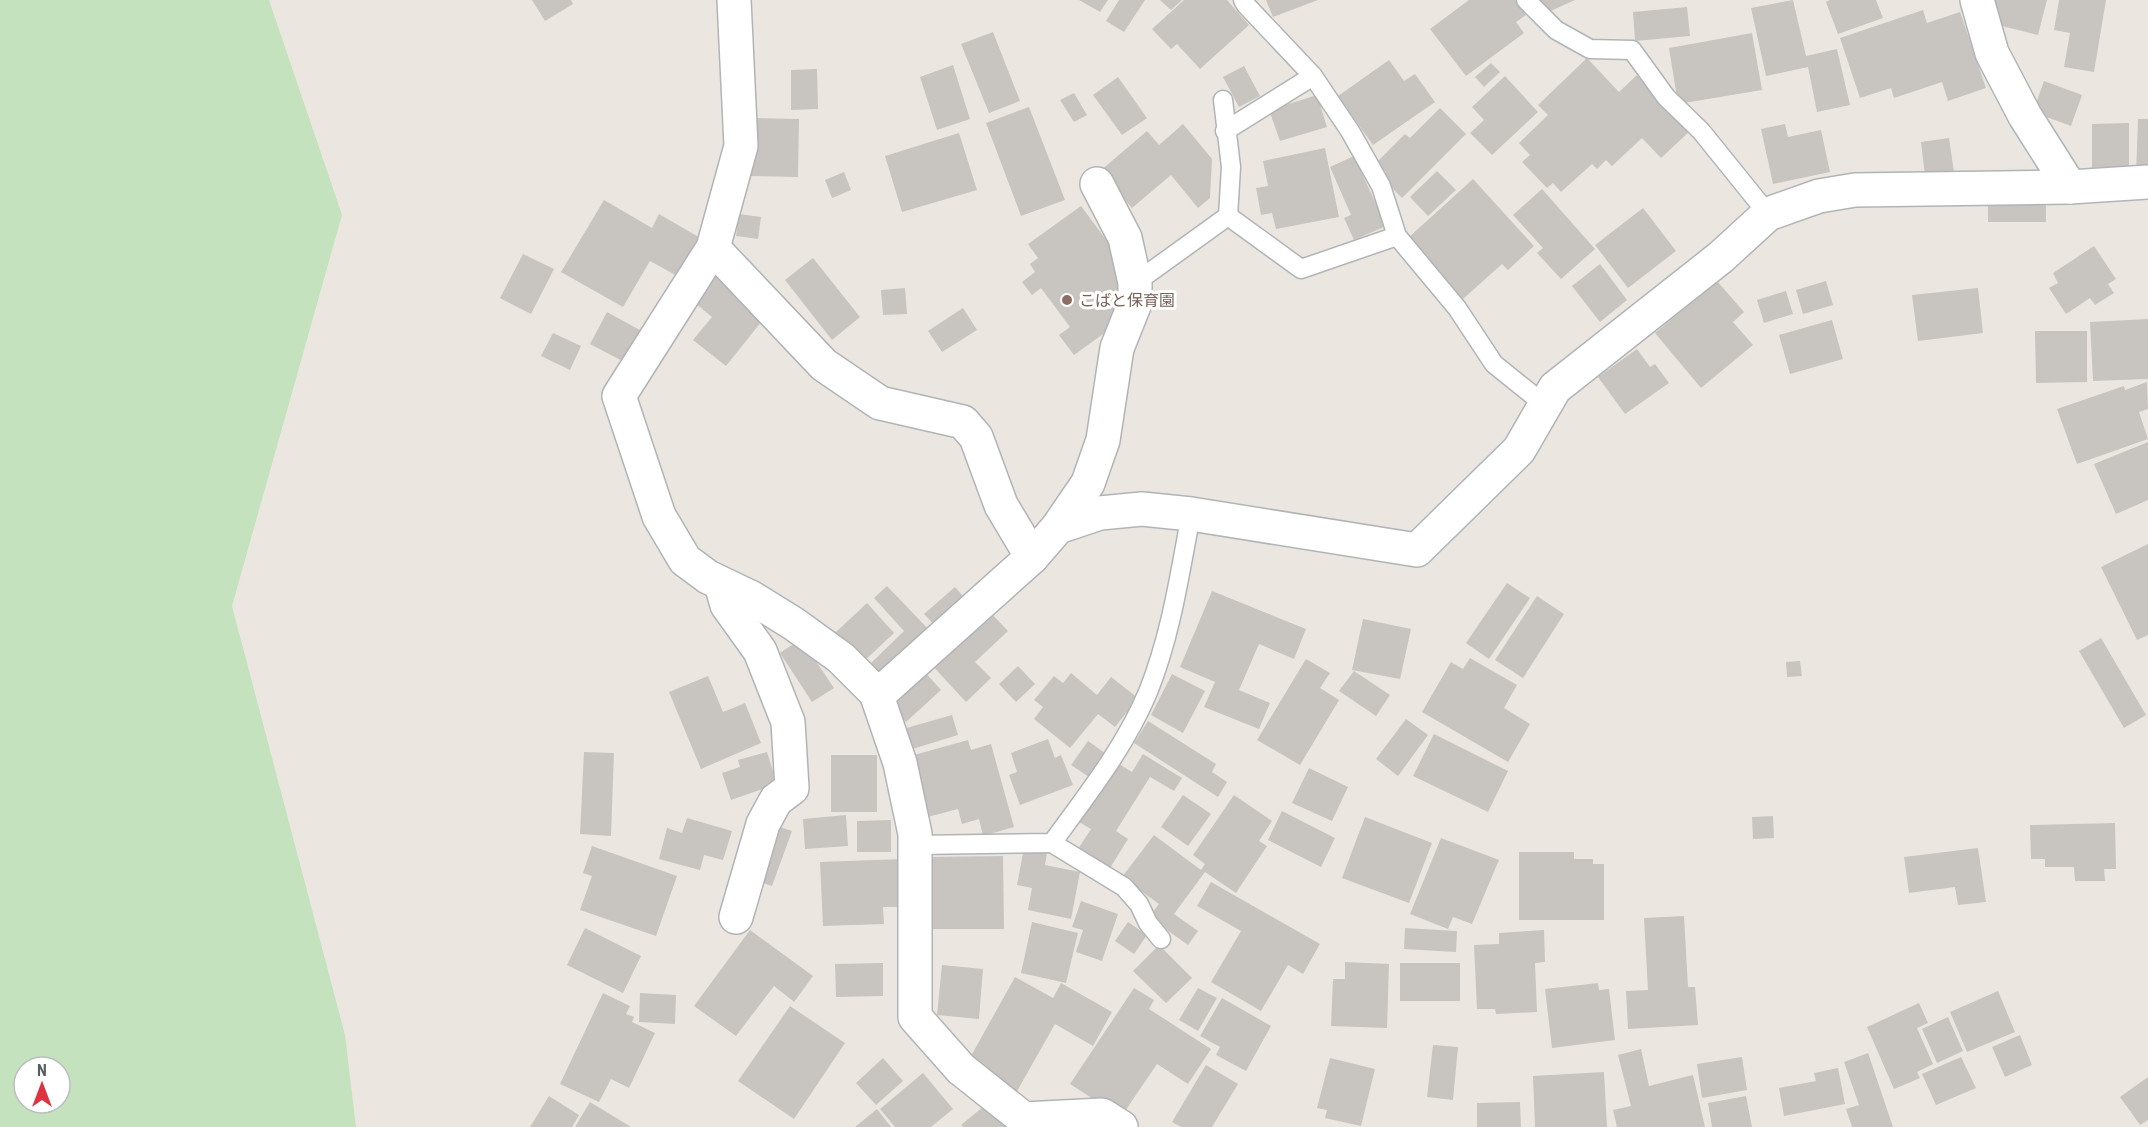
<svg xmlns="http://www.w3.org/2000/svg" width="2148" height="1127" font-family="'Roboto Condensed','Noto Sans JP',sans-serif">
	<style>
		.green { fill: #c3e2bd; fill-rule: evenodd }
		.building { fill: #c8c4bf }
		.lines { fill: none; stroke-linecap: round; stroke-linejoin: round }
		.lane-casing { stroke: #b1b4b7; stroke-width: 21 }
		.street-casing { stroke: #b1b4b7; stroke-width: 36 }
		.lane { stroke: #fff; stroke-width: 18 }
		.street { stroke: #fff; stroke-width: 33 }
		.education-dot { fill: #8d6e63; stroke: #fff; stroke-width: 2 }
		.labels { text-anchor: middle; stroke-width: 6; stroke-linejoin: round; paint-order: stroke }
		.education-label { font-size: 16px; fill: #785e54; stroke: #fff; text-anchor: start }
	</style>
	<rect width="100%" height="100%" fill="#ebe7e0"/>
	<!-- green -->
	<path class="green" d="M0,0h269l73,215 -110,391 113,429 11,92h-356zM24,1067h36v36h-36z"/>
	<!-- building -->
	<g class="building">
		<path d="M532,0h39l2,4 -28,17z"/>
		<path d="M1079,0h29l-8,12z"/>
		<path d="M1119,0h26l-21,32 -18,-11z"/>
		<path d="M1160,0h22l-11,10z"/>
		<path d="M1184,0h43l22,25 -49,44 -23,-25 -6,5 -19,-20z"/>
		<path d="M1266,0h52l-45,17z"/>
		<path d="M1469,0h46l11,15 -10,7 8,11 -58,43 -36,-47z"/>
		<path d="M1535,0h40l-33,15z"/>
		<path d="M1793,0l13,56 31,-7 13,56 -33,7 -9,-45 -42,9 -15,-68z"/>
		<path d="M1830,0h46l7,18 -45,16 -12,-32z"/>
		<path d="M1995,0h52l-9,35 -48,-12z"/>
		<path d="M2059,0h47l-12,72 -30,-5 6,-34 -16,-3z"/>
		<path d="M1687,7l3,29 -55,5 -2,-29z"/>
		<path d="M1923,10l4,13 33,-11 26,76 -38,13 -6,-19 -48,16 -3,-10 -31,10 -20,-60z"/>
		<path d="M993,32l27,69 -31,12 -28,-69z"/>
		<path d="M1752,33l10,57 -84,14 -9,-56z"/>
		<path d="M1587,58l32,34 18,-17 53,56 -29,27 -19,-20 -30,28 -6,-6 -9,9 -5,-5 -31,28 -8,-9 -6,5 -25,-26 8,-7 -11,-12 29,-28 -10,-10z"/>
		<path d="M1389,60l15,21 11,-7 20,28 -62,43 -35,-49z"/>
		<path d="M1491,63l9,9 -16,15 -9,-10z"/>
		<path d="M953,65l17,54 -33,11 -17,-53z"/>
		<path d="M1244,66l16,30 -21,11 -16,-30z"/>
		<path d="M817,69l1,40 -27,1v-40z"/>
		<path d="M1505,76l33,36 -46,43 -22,-22 14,-13 -12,-13z"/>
		<path d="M1118,77l29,41 -25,17 -29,-40z"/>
		<path d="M2044,81l38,14 -11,31 -38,-14z"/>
		<path d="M1074,93l13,22 -13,7 -14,-22z"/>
		<path d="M1317,95l10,32 -47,14 -11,-31z"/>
		<path d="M1029,107l36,93 -44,16 -35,-93z"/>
		<path d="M1440,108l26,26 -64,64 -21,-21 5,-5 -10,-9 29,-29 5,4z"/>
		<path d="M748,118l51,1 -1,58 -52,-1z"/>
		<path d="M2138,119h10v55h-12z"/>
		<path d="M2129,123v50h-37v-49z"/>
		<path d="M1183,124l29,35 -2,39 -12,10 -27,-33 -39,33 -32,-37 47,-40 12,14z"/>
		<path d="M1785,124l3,13 33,-7 9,42 -57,12 -12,-55z"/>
		<path d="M959,133l18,57 -75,22 -17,-56z"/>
		<path d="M1949,138l5,34 -29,4 -4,-34z"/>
		<path d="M1325,148l14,69 -63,12 -4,-16 -11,2 -5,-27 12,-2 -5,-25z"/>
		<path d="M1354,156l32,70 -32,14 -10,-22 7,-3 -21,-48z"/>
		<path d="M1437,171l19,19 -28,26 -18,-19z"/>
		<path d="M844,172l7,18 -19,8 -7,-18z"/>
		<path d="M1473,179l61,67 -26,24 -6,-6 -39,35 -55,-61z"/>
		<path d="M1542,189l53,60 -34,30 -24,-26 6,-5 -30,-33z"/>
		<path d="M2046,199v23h-58v-22z"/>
		<path d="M604,200l48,28 7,-14 43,25 -23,38 -29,-16 -27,46 -62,-35z"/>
		<path d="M1081,206l49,66 -13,52 -43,31 -15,-20 11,-8 -29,-39 -9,7 -10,-13 13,-10 -5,-8 8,-6 -10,-14z"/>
		<path d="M1643,208l33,43 -48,37 -33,-43z"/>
		<path d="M739,214l22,3 -3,22 -22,-3z"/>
		<path d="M2094,246l22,33 -8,5 6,9 -19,12 -5,-7 -24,16 -17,-26 9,-5 -5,-10z"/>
		<path d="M523,254l31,15 -23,45 -31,-16z"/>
		<path d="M813,258l47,59 -28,23 -47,-60z"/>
		<path d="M1600,264l27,36 -27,22 -28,-36z"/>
		<path d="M711,271l55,45 -40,50 -33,-26 19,-23 -23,-19z"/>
		<path d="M1717,281l27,31 -11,10 20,23 -52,43 -46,-55z"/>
		<path d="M1826,281l7,24 -30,9 -7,-24z"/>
		<path d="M905,288l2,26 -24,1 -2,-25z"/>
		<path d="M1978,288l5,45 -65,8 -6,-46z"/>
		<path d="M1786,291l7,23 -29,9 -7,-23z"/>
		<path d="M963,308l14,22 -35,22 -14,-21z"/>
		<path d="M607,312l40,22 -17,31 -40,-21z"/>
		<path d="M2148,319v60l-55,2 -3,-59z"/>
		<path d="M1832,320l11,39 -53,15 -11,-39z"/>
		<path d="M2035,331h52v51l-51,1z"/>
		<path d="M553,333l28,13 -11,24 -29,-14z"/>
		<path d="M1637,349l13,18 5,-3 14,19 -44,31 -27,-37z"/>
		<path d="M2147,382l1,27 -9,3 9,27 -71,25 -20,-55 67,-23 1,4z"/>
		<path d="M2148,442v58l-32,14 -22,-50z"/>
		<path d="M2148,544v91l-11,5 -36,-73z"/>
		<path d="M1507,583l23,15 -41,61 -23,-16z"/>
		<path d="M887,586l45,47 -52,48 -13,-14 37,-36 -30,-33z"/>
		<path d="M955,587l13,15 -30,27 -14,-15z"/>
		<path d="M1212,591l94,38 -12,30 -35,-15 -20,46 31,13 -11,26 -55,-22 11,-25 -35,-15z"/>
		<path d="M1537,596l27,18 -41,64 -28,-18z"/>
		<path d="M867,603l27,30 -32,30 -28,-29z"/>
		<path d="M987,609l21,22 -33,31 16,16 -25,24 -37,-40z"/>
		<path d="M1363,619l48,10 -11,50 -48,-9z"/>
		<path d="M2101,638l45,77 -22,13 -45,-77z"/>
		<path d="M801,639l33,49 -22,14 -32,-49z"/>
		<path d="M1470,658l47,27 -13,23 26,16 -22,38 -86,-50 29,-50 12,7z"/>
		<path d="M1306,659l24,14 -10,15 19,12 -39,65 -43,-25z"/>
		<path d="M1800,661l2,15 -15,1 -1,-15z"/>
		<path d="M1018,666l17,18 -19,18 -17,-18z"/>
		<path d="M923,670l18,20 -35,32 -18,-20z"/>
		<path d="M1354,671l36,24 -14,21 -37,-25z"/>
		<path d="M1071,673l26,22 14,-18 27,21 -23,29 -17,-13 -28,34 -36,-29 9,-12 -9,-7 20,-24 9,7z"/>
		<path d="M1172,674l33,17 -22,42 -32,-18z"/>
		<path d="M708,676l15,36 22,-9 16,40 -60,26 -32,-77z"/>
		<path d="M952,715l6,20 -49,15 -6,-21z"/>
		<path d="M1406,719l22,16 -30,41 -22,-17z"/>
		<path d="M1148,721l68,43 -4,8 15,10 -9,15 -84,-54z"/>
		<path d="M1434,734l74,37 -20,41 -75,-36z"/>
		<path d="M1048,739l7,19 6,-3 12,30 -53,20 -11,-30 8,-3 -6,-19z"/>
		<path d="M968,740l3,10 20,-6 23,83 -31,9 -4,-17 -17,5 -4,-15 -34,9 -17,-61z"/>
		<path d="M1088,741l17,12 -16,24 -18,-12z"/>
		<path d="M584,752l30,1 -3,83 -31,-2z"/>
		<path d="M767,752l10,32 -46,16 -9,-27 18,-6 -2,-7z"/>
		<path d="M1143,754l39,24 -8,13 -24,-14 -34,54 12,8 -18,29 -32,-19 13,-20 -12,-7 37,-60 16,10z"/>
		<rect x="831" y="755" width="46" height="57"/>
		<path d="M1309,768l39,19 -16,34 -40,-18z"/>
		<path d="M1183,795l28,19 -23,32 -27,-19z"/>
		<path d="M1234,795l38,26 -13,20 8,5 -31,47 -31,-21 -31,42 24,17 -10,14 -39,-28 10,-13 -37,-27 32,-42 47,35 4,-6 -12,-9z"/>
		<path d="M1282,811l53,27 -14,29 -53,-27z"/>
		<path d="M846,815l2,31 -43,3 -2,-30z"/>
		<path d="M1773,816l1,22 -21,1 -1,-22z"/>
		<path d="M1365,817l67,26 -23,60 -67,-25z"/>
		<path d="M687,818l45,13 -9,29 -19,-5 -4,15 -41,-11 8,-31 15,5z"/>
		<path d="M891,820v32h-34v-31z"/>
		<path d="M2115,823l1,46h-12l1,12h-30l-1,-14h-29v-8h-14l-1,-34z"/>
		<path d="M777,826l15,5 -20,55 -15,-5z"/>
		<path d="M1441,838l58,22 -27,64 -19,-7 -5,12 -38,-15z"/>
		<path d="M592,846l85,30 -21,60 -76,-26 12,-34 -9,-3z"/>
		<path d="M1024,848l23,5 -2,12 35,7 -9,47 -43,-9 4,-22 -15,-3z"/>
		<path d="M1978,848l8,54 -28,3 -3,-18 -46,6 -5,-36z"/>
		<path d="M1519,852h55v7h19v5h11v56h-85z"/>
		<path d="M1003,856l1,73h-76l-1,-72z"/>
		<path d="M902,859l1,48h-20l1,17 -61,2 -3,-64z"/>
		<path d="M1211,882l109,62 -17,30 -15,-9 -27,46 -50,-29 30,-51 -44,-25z"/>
		<path d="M1081,901l37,13 -16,47 -26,-9 7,-22 -11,-3z"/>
		<path d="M1684,916l4,71h7l3,38 -70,4 -2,-38 22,-1 -4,-72z"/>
		<path d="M1032,922l46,11 -12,50 -45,-10z"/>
		<path d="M1128,922l19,13 -13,19 -19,-13z"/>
		<path d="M585,928l56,28 -18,37 -56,-28z"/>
		<path d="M1405,928l52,3 -1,21 -52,-3z"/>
		<path d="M750,930l63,46 -19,26 -20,-16 -38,50 -42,-30z"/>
		<path d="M1544,930l1,32 -10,1 2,49 -41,2 -1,-5h-18l-3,-64 25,-1v-11z"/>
		<path d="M1159,945l33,33 -26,25 -33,-32z"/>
		<path d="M1345,962l44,2 -2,64 -56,-2 2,-47h12z"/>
		<path d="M883,963v33l-47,1 -1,-33z"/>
		<rect x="1400" y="963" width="60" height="38"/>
		<path d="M942,965l41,4 -4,50 -42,-4z"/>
		<path d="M1015,977l38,21 8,-15 51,29 -19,34 -38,-22 -39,69 -50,-28z"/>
		<path d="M1598,983l1,7 10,-1 6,51 -63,8 -7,-59z"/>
		<path d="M1134,988l20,12 -5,9 62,40 -23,35 -31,-20 -36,53 -51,-33z"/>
		<path d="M1198,988l19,10 -19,33 -19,-11z"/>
		<path d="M1998,991l17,41 -48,20 -17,-40z"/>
		<path d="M603,993l27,13 -4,8 8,3 -2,5 23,11 -26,55 -18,-9 -12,23 -39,-18z"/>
		<path d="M640,993l36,2 -1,29 -36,-2z"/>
		<path d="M1222,998l49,28 -25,45 -30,-16 4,-8 -20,-11z"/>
		<path d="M1919,1003l9,20 -11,5 16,36 -16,8 3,6 -26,11 -27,-62z"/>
		<path d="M790,1006l55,37 -51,76 -56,-38z"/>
		<path d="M1948,1017l15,34 -26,12 -15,-34z"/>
		<path d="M2020,1035l12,30 -27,12 -13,-30z"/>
		<path d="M1433,1045l25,2 -5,53 -26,-3z"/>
		<path d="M1641,1049l8,37 44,-11 12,52h-88l-4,-17 18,-4 -13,-51z"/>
		<path d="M1868,1053l25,74h-41l-6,-18 13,-4 -15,-43z"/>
		<path d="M1742,1057l5,33 -45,8 -5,-34z"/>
		<path d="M1961,1057l15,31 -40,17 -14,-31z"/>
		<path d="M883,1058l20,23 -27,24 -20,-22z"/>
		<path d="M1330,1058l45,11 -14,57 -36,-8 2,-8 -10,-2z"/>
		<path d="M1206,1065l32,19 -26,43h-31l-9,-5z"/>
		<path d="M1838,1068l7,36 -61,12 -5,-28 37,-7 -2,-8z"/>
		<path d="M1604,1072l3,55h-72l-2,-51z"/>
		<path d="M923,1073l30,36 -22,18h-36l-15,-18z"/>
		<path d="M2148,1077v43l-8,5 -20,-28z"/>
		<path d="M549,1096l30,19 -7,12h-42z"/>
		<path d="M1746,1096l6,31h-40l-4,-24z"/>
		<path d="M590,1102l10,6 31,19h-56z"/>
		<path d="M989,1102l21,25h-47l-2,-2z"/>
		<path d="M1520,1102l1,25h-44v-24z"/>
		<path d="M877,1109l14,18h-36z"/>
	</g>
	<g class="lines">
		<defs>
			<g id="lane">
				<path d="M1243,0l3,5 67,71 37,55 31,55 16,50 60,72 37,56 51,41"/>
				<path d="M1526,0l30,30 34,19 42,1 34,47 35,34 67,83"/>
				<path d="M1225,131l88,-55"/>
				<path d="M1228,216l73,53 96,-33"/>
				<path d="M1135,283l93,-67 3,-49 -8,-67"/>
				<path d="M1052,843l72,44 15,17 9,19 13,16"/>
				<path d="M915,845l137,-2c35,-48 73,-96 96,-151 23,-57 32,-119 43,-178"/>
			</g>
			<g id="street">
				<path d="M734,0l7,146 -28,102 -94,148 40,120 26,44 23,17 44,21 42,26 47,34 35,35 24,70 15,71v183l46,52 63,50 78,-4 19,12"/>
				<path d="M1977,0l15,53 33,63 45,71"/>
				<path d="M713,248l111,117 56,38 83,19 13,15 25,68 31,52 26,-30 42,-14 42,-4 49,5 226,36 102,-100 36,-62 166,-131 47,-43 51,-18 36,-6 215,-3 78,-5"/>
				<path d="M1058,527l30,-44 15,-43 14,-92 18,-45v-20l-10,-45 -28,-54"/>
				<path d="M721,584l6,21 33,46 28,71 4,66 -16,12 -13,24 -27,93"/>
				<path d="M877,696l155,-139"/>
			</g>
		</defs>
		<!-- lane casing -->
		<use href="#lane" class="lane-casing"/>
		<!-- street casing -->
		<use href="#street" class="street-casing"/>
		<!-- lane -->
		<use href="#lane" class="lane"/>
		<!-- street -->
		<use href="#street" class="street"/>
	</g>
	<!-- markers -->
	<circle class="education-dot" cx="1067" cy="300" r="6"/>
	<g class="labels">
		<!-- education labels -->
		<g class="education-label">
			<text x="1079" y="306">こばと保育園</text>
		</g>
	</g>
	<!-- north arrow -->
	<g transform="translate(42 1085)"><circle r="28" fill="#ffffff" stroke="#bdbebf" stroke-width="1.5"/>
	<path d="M0-4.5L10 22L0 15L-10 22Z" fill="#de3340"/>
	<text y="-9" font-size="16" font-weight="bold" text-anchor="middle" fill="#595d60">N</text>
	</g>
</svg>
